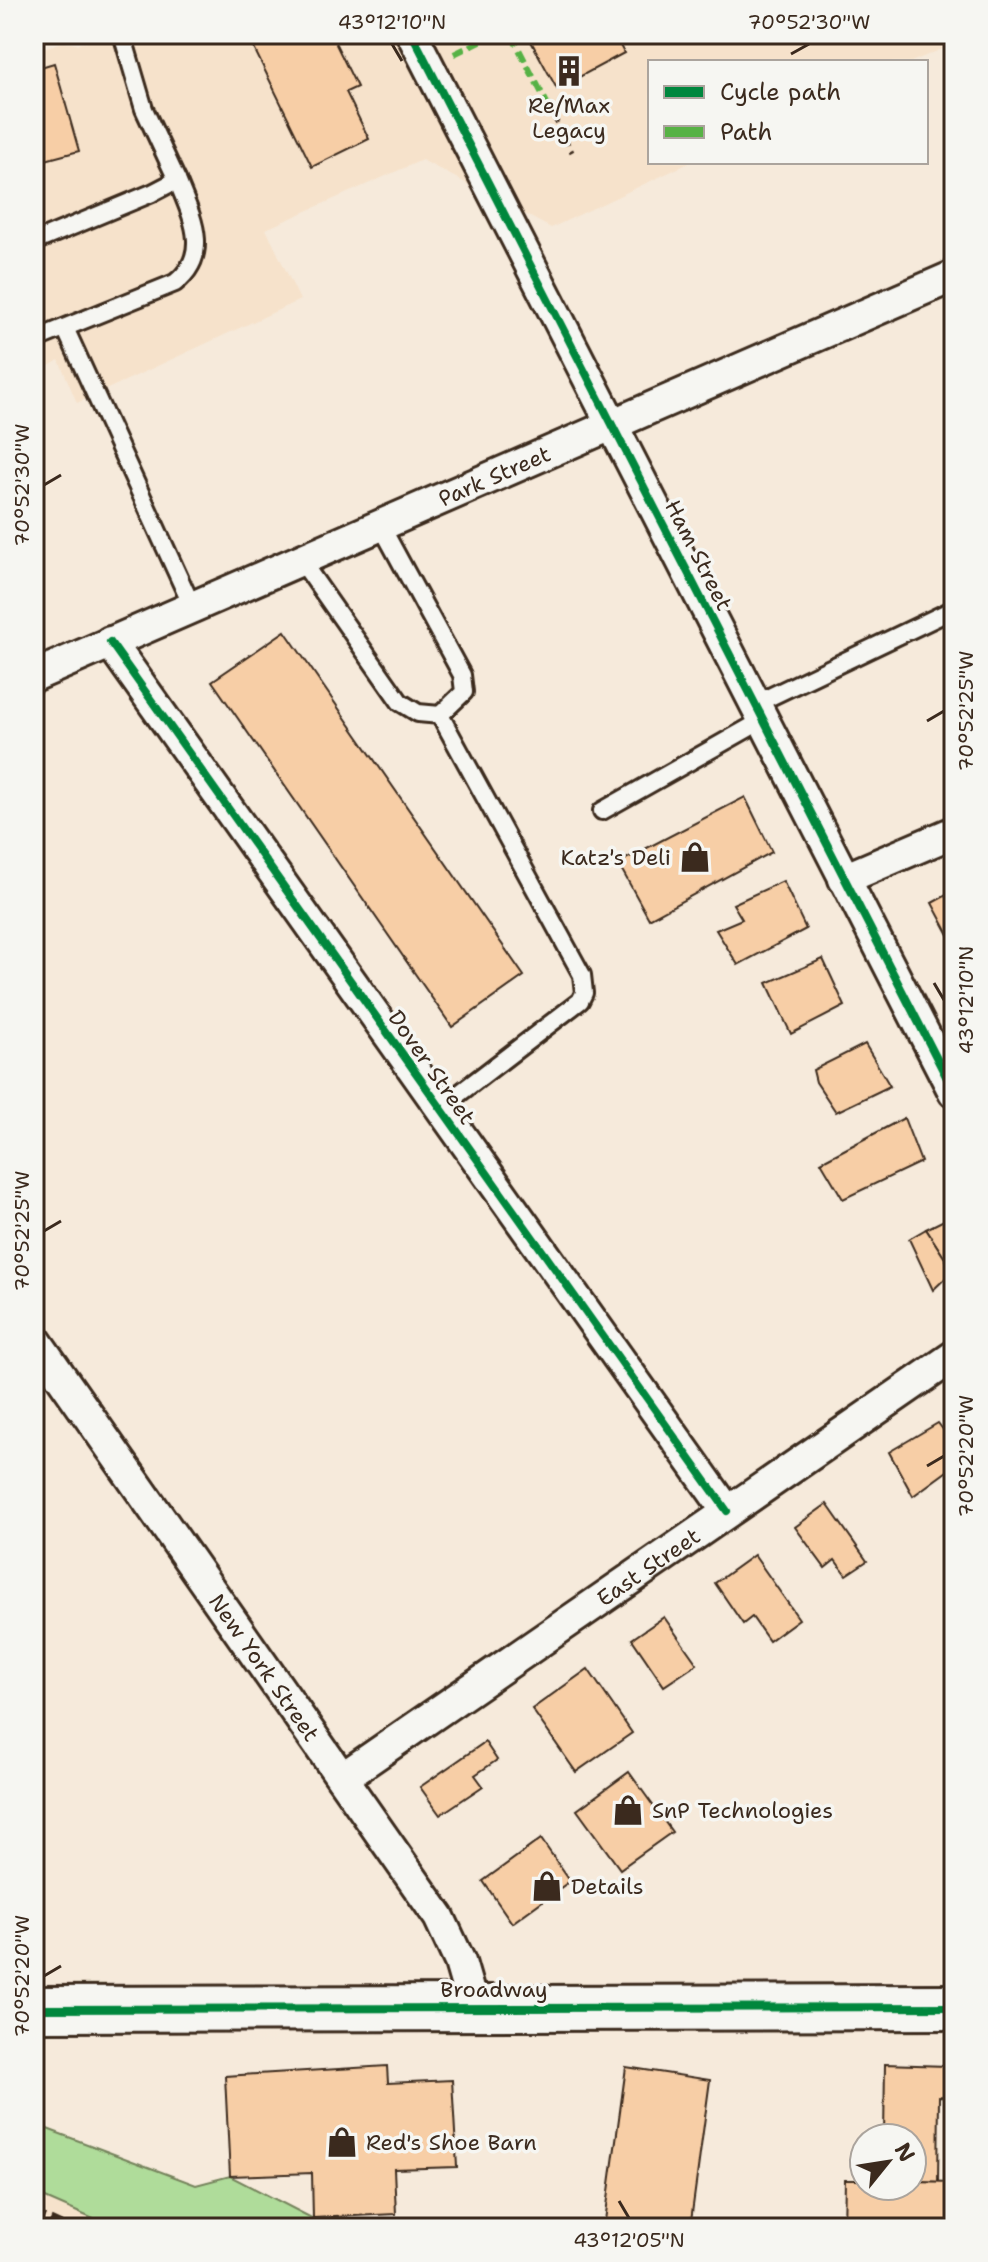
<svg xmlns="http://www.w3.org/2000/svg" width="988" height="2262" font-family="'Shantell Sans',sans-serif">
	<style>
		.built { fill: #f6e2cb }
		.green { fill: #afdc9a; stroke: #75835c; stroke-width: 2 }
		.building { fill: #f7cea6; stroke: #3b2a1e; stroke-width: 2 }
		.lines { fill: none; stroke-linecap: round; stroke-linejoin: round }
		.lane-casing { stroke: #3b2a1e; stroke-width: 22 }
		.street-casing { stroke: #3b2a1e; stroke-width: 36 }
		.secondary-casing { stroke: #3b2a1e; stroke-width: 50 }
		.path { stroke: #3b2a1e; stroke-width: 5; stroke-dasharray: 6 6; stroke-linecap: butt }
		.lane { stroke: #f6f6f2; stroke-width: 16 }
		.street { stroke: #f6f6f2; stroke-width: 30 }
		.secondary { stroke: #f6f6f2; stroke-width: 44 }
		.rail { stroke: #3b2a1e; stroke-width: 6; stroke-dasharray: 12 6; stroke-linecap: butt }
		.quiet { stroke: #57b245; stroke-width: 6; stroke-dasharray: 12 6; stroke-linecap: butt }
		.cycleway-casing { stroke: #f6f6f2; stroke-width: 13 }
		.cycleway { stroke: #00873e; stroke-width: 8 }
		.ticks { fill: none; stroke: #3b2a1e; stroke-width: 3 }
		.labels { text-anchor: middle; stroke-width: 7; stroke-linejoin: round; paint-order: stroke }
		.poi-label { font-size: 22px; fill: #3b2a1e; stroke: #f6f6f2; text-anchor: start }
		.street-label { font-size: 22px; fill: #3b2a1e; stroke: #f6f6f2 }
		.neatline { fill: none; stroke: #3b2a1e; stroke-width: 3 }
		.ticks-label { font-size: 20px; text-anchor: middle; fill: #3b2a1e }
	</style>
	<rect width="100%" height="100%" fill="#f6eadb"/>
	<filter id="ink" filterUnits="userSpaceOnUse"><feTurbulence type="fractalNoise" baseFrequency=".0125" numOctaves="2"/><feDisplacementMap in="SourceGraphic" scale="16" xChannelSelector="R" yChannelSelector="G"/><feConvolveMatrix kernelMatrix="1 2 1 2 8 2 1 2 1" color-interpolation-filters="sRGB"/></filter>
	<g filter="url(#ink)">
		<!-- built -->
		<g class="built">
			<path d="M116,34h838v10l-43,18h-261v100h41l-140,66 -129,-68 -156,69 34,71 -223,103 -18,-43 -25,15v-324l29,-9 14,2z"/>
			<path d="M34,2193l80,35h-80z"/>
		</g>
		<!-- green -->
		<path class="green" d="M34,2124l162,61 34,-9 101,52h-217l-80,-35z"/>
		<!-- building -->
		<g class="building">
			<path d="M247,34h84l26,53 -11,5 23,47 -57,28z"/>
			<path d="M527,34h87l10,19 -67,36z"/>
			<path d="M54,63l25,88 -45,12v-94z"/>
			<path d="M285,631l239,345 -72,51 -240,-346z"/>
			<path d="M745,797l27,55 -123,67 -31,-56z"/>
			<path d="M783,881l23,48 -68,36 -22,-35 26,-11 -9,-15z"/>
			<path d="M954,891v53l-22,-41z"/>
			<path d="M823,959l22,47 -54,28 -24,-51z"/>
			<path d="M865,1044l25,42 -54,26 -20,-30 -3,-12z"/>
			<path d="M904,1118l17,44 -78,37 -22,-37z"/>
			<path d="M948,1218l6,8 -1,45 -27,-42z"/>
			<path d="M926,1229l27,42 -20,19 -24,-51z"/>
			<path d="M938,1423l16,21v22l-41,30 -24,-44z"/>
			<path d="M827,1504l40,57 -21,14 -11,-15 -10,8 -30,-41z"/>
			<path d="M754,1555l45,64 -30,22 -17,-24 -9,7 -28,-41z"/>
			<path d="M664,1617l33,47 -33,22 -32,-47z"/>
			<path d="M588,1669l44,64 -56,39 -44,-63z"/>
			<path d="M485,1742l12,18 -22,15 8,11 -43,29 -20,-28z"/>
			<path d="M629,1772l43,60 -52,37 -43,-59z"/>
			<path d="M541,1839l29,42 -58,42 -29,-42z"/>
			<path d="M885,2064l62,2 5,6 -1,25 -12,-1 -1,86 -26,-1v-43h-28z"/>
			<path d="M387,2066l1,17 64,-3 5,87 -63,2 2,45 -83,4 -1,-45 -82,3 -5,-100z"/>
			<path d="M626,2067l84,13 -20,148h-86z"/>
			<path d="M845,2180h19v6h48v-5l42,1v46h-110z"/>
		</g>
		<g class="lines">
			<defs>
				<g id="lane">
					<path d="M122,34l22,75 33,71"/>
					<path d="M34,242l118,-49 25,-13c15,37 35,74 -2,103l-141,57"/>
					<path d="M65,328l127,278"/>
					<path d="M380,524l82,151 2,17 -24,23"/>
					<path d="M300,559l100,143 18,11 22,2 142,260 2,18 -4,8 -141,108"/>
					<path d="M755,704l199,-95"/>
					<path d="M602,811l161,-91"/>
				</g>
				<g id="street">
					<path d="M412,34l542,1058"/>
					<path d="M110,642l617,869"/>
					<path id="s1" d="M34,676l920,-400"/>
					<path d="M844,879l110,-47"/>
					<path id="s2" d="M34,1338l405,579 21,45 13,45"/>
					<path id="s3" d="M342,1778l612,-422"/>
				</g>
				<path id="secondary" d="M34,2009l920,-2"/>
			</defs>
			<!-- lane casing -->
			<use href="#lane" class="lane-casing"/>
			<!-- street casing -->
			<use href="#street" class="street-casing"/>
			<!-- secondary casing -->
			<use href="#secondary" class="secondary-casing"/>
			<!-- path -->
			<path class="path" d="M549,107l23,45"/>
			<!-- lane -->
			<use href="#lane" class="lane"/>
			<!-- street -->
			<use href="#street" class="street"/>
			<!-- secondary -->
			<use href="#secondary" class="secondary"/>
			<!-- rail -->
			<path class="rail" d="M34,2212l35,16"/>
			<!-- quiet -->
			<g class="quiet">
				<path d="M511,34l38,73"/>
				<path d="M454,54l41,-20"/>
			</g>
			<defs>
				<g id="cycleway">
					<path d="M412,34l542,1058"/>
					<path d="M110,642l617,869"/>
					<path d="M34,2009l920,-2"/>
				</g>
			</defs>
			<!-- cycleway casing -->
			<use href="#cycleway" class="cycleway-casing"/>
			<!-- cycleway -->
			<use href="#cycleway" class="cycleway"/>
		</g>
	</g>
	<!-- ticks -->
	<path class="ticks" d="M392,44l10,17M791,54l18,-10M44,485l17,-10M927,721l17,-10M934,983l10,17M44,1231l17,-10M927,1466l17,-10M44,1976l17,-10M619,2201l10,17"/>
	<!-- icons -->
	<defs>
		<symbol id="building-bare" viewBox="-9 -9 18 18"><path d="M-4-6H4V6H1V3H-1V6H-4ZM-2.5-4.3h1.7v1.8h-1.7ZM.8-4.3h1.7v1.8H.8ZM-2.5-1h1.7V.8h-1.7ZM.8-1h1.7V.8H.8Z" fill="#3b2a1e" stroke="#f6f6f2" stroke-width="2.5" paint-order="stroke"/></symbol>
		<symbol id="shop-bare" viewBox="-9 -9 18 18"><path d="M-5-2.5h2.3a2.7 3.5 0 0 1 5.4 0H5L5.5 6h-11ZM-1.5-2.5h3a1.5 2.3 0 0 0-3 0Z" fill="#3b2a1e" stroke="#f6f6f2" stroke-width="2.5" paint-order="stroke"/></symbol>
	</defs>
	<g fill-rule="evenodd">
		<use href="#building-bare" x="547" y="49" width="44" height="44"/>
		<use href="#shop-bare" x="673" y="835" width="44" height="44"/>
		<use href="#shop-bare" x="606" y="1788" width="44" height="44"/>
		<use href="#shop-bare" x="525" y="1864" width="44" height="44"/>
		<use href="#shop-bare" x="320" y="2120" width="44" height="44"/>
	</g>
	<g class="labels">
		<!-- poi labels -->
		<g class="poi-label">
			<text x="569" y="113" text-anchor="middle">Re/Max<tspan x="569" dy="25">Legacy</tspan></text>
			<text x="671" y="865" text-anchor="end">Katz's Deli</text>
			<text x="652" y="1818">SnP Technologies</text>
			<text x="571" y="1894">Details</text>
			<text x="366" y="2150">Red's Shoe Barn</text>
		</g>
		<!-- street labels -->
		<g class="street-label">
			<text dy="8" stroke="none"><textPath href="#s1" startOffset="502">Park Street</textPath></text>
			<text transform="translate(699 555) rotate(63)" y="8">Ham Street</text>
			<text transform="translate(432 1067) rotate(55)" y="8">Dover Street</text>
			<text dy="8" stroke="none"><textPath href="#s3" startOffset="372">East Street</textPath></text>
			<text dy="8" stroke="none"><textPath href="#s2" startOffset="402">New York Street</textPath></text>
			<text x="494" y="1997">Broadway</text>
		</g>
	</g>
	<!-- margin -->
	<rect width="988" height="2262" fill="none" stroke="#f6f6f2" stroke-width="88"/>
	<!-- legend -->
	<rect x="648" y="60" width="280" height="104" fill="#f6f6f2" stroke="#aba49d" stroke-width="2"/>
	<rect x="664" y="86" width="40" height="12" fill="#00873e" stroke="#aba49d" stroke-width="2"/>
	<text x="720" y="100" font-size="24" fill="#3b2a1e">Cycle path</text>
	<rect x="664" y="126" width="40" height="12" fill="#57b245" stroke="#aba49d" stroke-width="2"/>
	<text x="720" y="140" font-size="24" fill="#3b2a1e">Path</text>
	<!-- north arrow -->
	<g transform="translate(888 2162) rotate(60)"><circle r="38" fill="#f6f6f2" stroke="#aba49d" stroke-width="2"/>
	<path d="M0-6L14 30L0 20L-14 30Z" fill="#3b2a1e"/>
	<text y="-12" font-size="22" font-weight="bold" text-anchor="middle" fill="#3b2a1e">N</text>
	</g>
	<rect x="44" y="44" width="900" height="2174" class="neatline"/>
	<g class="ticks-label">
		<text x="392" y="29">43°12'10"N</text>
		<text x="809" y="29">70°52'30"W</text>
		<text transform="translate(22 485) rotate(-90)" y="7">70°52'30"W</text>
		<text transform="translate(966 711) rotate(-90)" y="7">70°52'25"W</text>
		<text transform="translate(966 1000) rotate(-90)" y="7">43°12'10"N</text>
		<text transform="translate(22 1231) rotate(-90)" y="7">70°52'25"W</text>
		<text transform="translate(966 1456) rotate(-90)" y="7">70°52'20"W</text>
		<text transform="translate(22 1976) rotate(-90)" y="7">70°52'20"W</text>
		<text x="629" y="2247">43°12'05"N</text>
	</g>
</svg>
